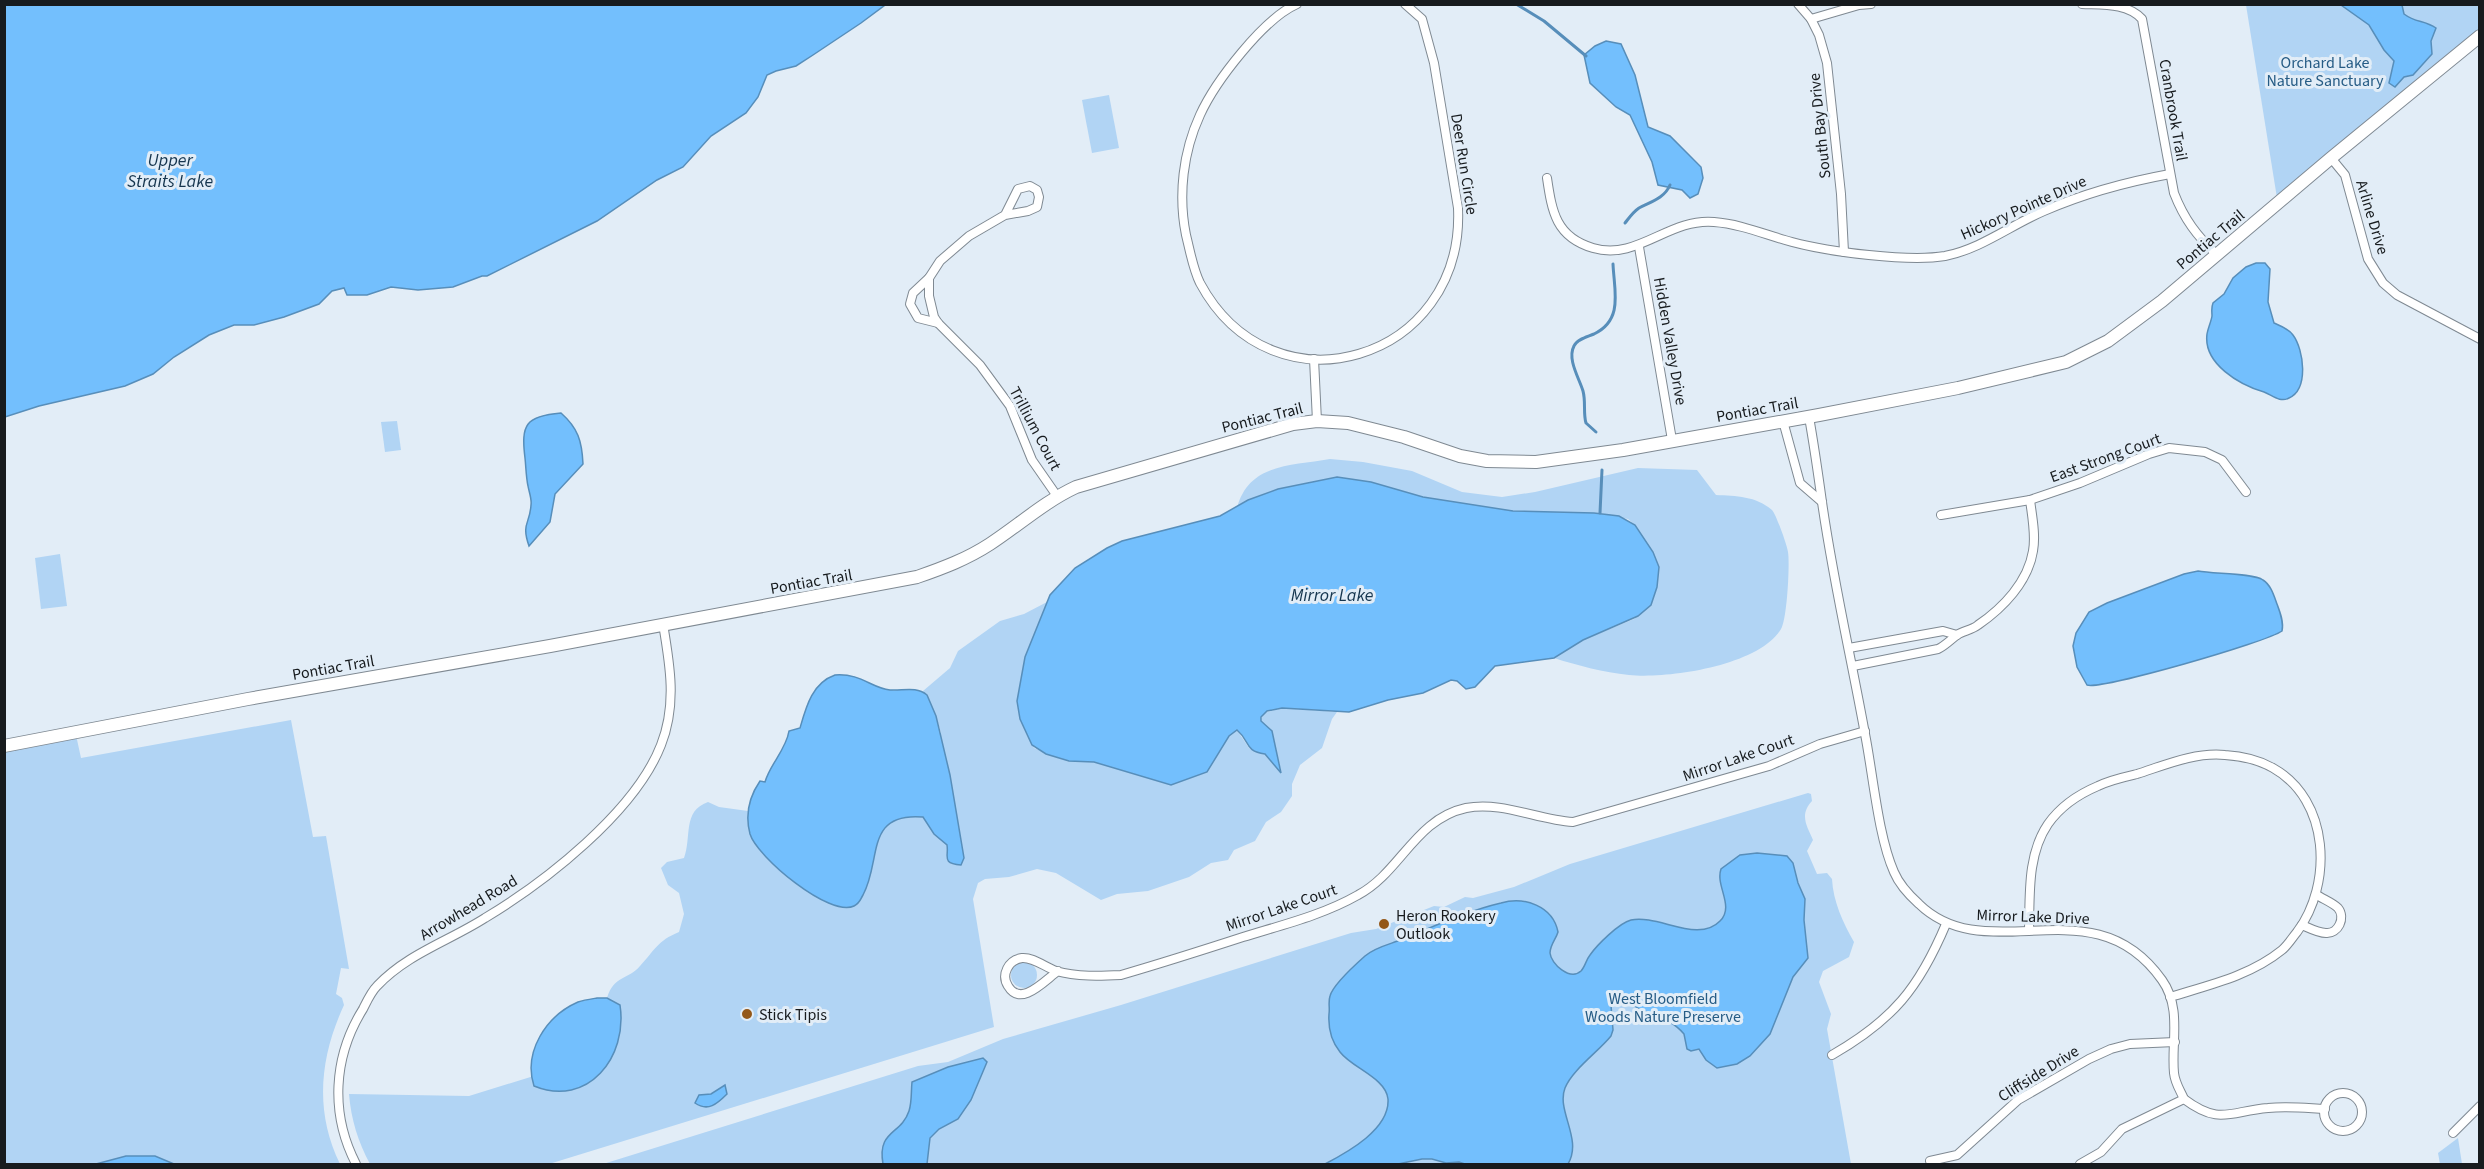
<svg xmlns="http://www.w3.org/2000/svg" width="2484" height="1169" font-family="'Source Sans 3',sans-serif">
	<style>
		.green { fill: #b1d4f4 }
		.water { fill: #73bffd; stroke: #578eba; stroke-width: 1.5 }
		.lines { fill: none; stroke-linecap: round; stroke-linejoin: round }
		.stream { stroke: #578eba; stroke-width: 3 }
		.street-casing { stroke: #7f8992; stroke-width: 10 }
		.secondary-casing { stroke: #7f8992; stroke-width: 14 }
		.street { stroke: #fff; stroke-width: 8 }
		.secondary { stroke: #fff; stroke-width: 12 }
		.poi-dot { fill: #945819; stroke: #e2edf7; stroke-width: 2 }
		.labels { text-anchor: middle; stroke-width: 6; stroke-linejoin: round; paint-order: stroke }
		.park-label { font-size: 16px; fill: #265c85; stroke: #e2edf7 }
		.street-label { font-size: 16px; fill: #171b1e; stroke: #e2edf7 }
		.poi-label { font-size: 16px; fill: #171b1e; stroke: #e2edf7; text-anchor: start }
		.water-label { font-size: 18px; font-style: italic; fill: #15354e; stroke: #e2edf7 }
	</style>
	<rect width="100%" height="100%" fill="#e2edf7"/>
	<!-- green -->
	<g class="green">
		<path d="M2246,5h233v25l-202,168z"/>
		<path d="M1109,95l10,53 -27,5 -10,-53z"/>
		<path d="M397,421l4,29 -16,2 -4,-30z"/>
		<path d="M1330,459l33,3 49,9 50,21 40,5 33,-5 103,-24 59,2 19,25c20,1 40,1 56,15 4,4 15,35 16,42 2,12 -1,68 -7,77 -22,37 -113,50 -152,46 -26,-3 -50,-9 -75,-17l29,-18 51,-21 17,-14 6,-18 2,-20 -24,-42 -7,-6 -28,-6 -87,-2 -90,-14 -52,-15 -34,-5 -59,12 -41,19c12,-45 54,-42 93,-49z"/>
		<path d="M60,554l7,52 -26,3 -6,-51z"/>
		<path d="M1047,602l-22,55 -8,44 3,18 14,29 27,11 33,3 77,23 36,-13 22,-36 8,-6 12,18 16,6 16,17 -9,-40 -11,-10 2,-8 19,-5 55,4 -5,7 -10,29 -22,17 -8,19v12l-11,16 -15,10 -11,19 -21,9 -6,10 -17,3 -22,14 -41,14 -31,3 -16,6 -45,-27 -19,-4 -28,8 -24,2 -7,4 -5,16 21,128 -445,137h-179c-12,-22 -19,-45 -21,-70l120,2 84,-26 58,-70 -4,-2c7,-23 21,-18 33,-32 15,-16 17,-25 39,-34l5,-18 -5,-21 -11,-8 -7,-17 6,-6 17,-4c8,-21 -2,-47 24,-56l11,5 29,4v6l13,31 180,-115 -5,-17 -13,-25 27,-23 8,-17 42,-30 24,-7z"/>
		<path d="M291,720l22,117 13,-1 23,133 -8,-1 -5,26 6,4 2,7c-24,52 -30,106 -4,159h-335v-416l71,-13 5,23z"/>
		<path d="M1808,793l3,1 1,7c-13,14 -5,25 1,39l-6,11 10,23 10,-1 5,6c1,22 11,44 22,63l-5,15 -26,14 -4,11 12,32 -4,15 24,135h-1248l315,-98 30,-4 55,-23 118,-34 230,-72 25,-4 58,-23 10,1 21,-10 8,1 41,-11 56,-23z"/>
		<circle cx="1024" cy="975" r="13"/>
		<path d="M2458,1138l4,26h-22l-2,-11z"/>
	</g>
	<!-- water -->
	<g class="water">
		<path d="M5,4h880v1l-24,18 -48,32 -17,11 -20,5 -9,4 -9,22 -12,16 -35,23 -28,31 -26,13 -60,41 -110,55h-5l-29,11 -35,3 -27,-3 -24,8h-20l-3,-7 -12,3 -13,13 -35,13 -30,8h-20l-25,10 -35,22 -21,17 -28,12 -86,20 -34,11z"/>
		<path d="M2341,5h61l2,9c12,9 20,6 32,14l-5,13 1,13 -19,21 -9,2 -9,10 -6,-4 5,-22 -10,-11 -15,-25z"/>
		<path d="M1606,41l15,3 14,31 13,52 22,9 31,31 2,11 -5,16 -8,4 -8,-8 -24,-5 -6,-23 -22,-47 -14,-8 -26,-24 -6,-28 11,-9z"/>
		<path d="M2256,263h9l5,6 -2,33 6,21c7,3 15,6 19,12 11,15 16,54 -4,63 -9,5 -17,-3 -25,-6 -24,-7 -61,-28 -57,-58 1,-6 4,-12 5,-18 0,-5 -1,-8 1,-13l11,-9 9,-16 13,-11z"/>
		<path d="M561,413c17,15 21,28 22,51l-28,30 -5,28 -21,24c-8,-23 1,-22 2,-41 1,-6 -2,-13 -3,-19 -2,-9 -2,-19 -3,-28 -4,-33 0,-42 36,-45z"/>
		<path d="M1337,477l34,5 52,15 90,14 81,2 25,3 16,9 18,27 6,15 -2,20 -6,18 -13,11 -55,24 -29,18 -59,8 -20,21 -9,2 -9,-8 -6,-1 -28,13 -35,7 -39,12 -67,-4 -15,3 -6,6v4l11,10 9,42 -16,-19c-21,-3 -14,-12 -28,-24l-8,6 -22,36 -36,13 -77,-23 -25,-1 -23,-7 -14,-9 -12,-26 -3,-18 8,-44 25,-62 25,-27 32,-20 15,-7 98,-25 28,-16 30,-11z"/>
		<path d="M2198,571c15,3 55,2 65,9 8,5 11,16 14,24 3,8 7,18 5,27 -15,11 -181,59 -195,54l-10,-18 -4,-21 3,-13 13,-21 18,-9 77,-29z"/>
		<path d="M835,675c26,-2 36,13 55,15 13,1 26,-4 37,5l9,21 14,59 14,83 -3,7c-20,-2 -12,-8 -14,-20l-13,-11 -11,-17c-59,-5 -41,44 -60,78 -3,5 -3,8 -9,11 -24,12 -97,-49 -104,-72 -5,-19 -1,-37 10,-53l5,1c5,-18 21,-32 24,-51l11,-3c6,-21 12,-45 35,-53z"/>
		<path d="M1757,853l30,3 6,7 5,20 7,16 -1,21 4,38 -15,19 -23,57 -20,22 -13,8 -20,4 -11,-8 -7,-11 -8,2 -4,-2 -3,-15c-12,-14 -25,-17 -42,-24 -9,-3 -14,-12 -26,-11l-5,6 2,25 -2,6c-12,15 -39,34 -46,52 -9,23 18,51 3,76h-103l-6,-2 -13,1 -14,-4h-10l-24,5h-73c23,-12 65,-35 63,-65 -2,-21 -36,-31 -48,-47 -9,-11 -12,-23 -11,-38 1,-6 -1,-12 1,-18 3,-11 26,-32 35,-40 10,-9 26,-12 38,-17 32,-13 64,-28 98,-36 23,-7 52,3 57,29 -2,7 -8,13 -8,21 1,11 20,28 31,18 4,-4 5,-11 9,-16 7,-10 29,-32 41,-35 27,-6 67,24 89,1 15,-15 -5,-35 1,-52l19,-14z"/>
		<path d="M597,998h10l13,7c8,52 -32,103 -86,81 -11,-34 12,-70 44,-84 6,-2 13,-3 19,-4z"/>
		<path d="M983,1058l4,4 -16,38 -13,19 -19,10 -9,9 -3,26h-44c-6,-34 18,-29 26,-53 3,-9 2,-20 3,-29l36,-15z"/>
		<path d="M725,1085l2,9c-10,10 -19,18 -32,9l4,-8 12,-1z"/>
		<path d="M126,1156h29l19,8h-78z"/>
	</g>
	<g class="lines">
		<!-- stream -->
		<g class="stream">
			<path d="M1516,4l28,17 42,35"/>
			<path d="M1625,223c4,-5 8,-11 14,-15 11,-6 25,-9 31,-23"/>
			<path d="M1596,432l-10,-9c-3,-10 0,-21 -3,-32 -4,-13 -16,-32 -9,-45 3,-7 13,-9 20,-12 30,-14 20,-44 19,-70"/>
			<path d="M1600,513l2,-43"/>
		</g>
		<defs>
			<g id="street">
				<path d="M1297,4c-34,15 -82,78 -97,111 -17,37 -22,80 -14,120 4,16 7,34 14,48 73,136 265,78 258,-75l-24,-145 -12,-44 -17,-15"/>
				<path d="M1798,4l13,15 8,16 8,28 14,131 3,58"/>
				<path d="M2082,4c21,1 45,-1 60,15l32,174c10,26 23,43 43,62"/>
				<path d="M1811,19l48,-14 12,-1"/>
				<path d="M2331,158l14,17 23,84 15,24 14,12 83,44"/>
				<path d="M1547,178c5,34 9,59 46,70 45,13 75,-30 121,-26 27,2 52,13 78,20 37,10 117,20 153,14 36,-7 66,-31 99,-45 41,-18 82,-29 126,-37"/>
				<path d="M1005,215l23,-4 9,-4 2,-10 -2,-7 -7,-4 -12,3 -13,26 -36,21 -29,25 -11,17v18l5,21 4,6 42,42 30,41 22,54 25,36"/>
				<path d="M1639,247l33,193"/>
				<path d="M929,278l-16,15 -3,11 8,14 20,5"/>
				<path d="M1314,359l3,62"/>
				<path d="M1809,417c5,28 9,56 13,85 11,78 29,155 43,232 8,40 13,102 29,138 5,12 15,23 25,32 69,67 174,-22 243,76 20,28 9,63 12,93 1,10 6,17 10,26l-62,30 -21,23 -21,12"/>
				<path d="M1783,421l17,62 22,19"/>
				<path d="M1941,515l89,-15 50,-17 69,-29 20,-6 36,4 17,8 24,32"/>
				<path d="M1849,648l94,-17 14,4"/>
				<path d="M1853,666l85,-17c8,-4 12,-9 19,-14 6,-4 15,-5 21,-10 25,-17 50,-43 55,-74 3,-16 -1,-35 -3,-51"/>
				<path d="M2302,925c7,3 16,8 24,8 12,1 20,-15 12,-25 -5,-5 -15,-9 -21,-13"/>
				<path d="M2029,930c1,-35 -2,-75 19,-106 12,-17 31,-30 50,-38 12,-6 26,-9 39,-12 28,-9 58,-22 88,-19 16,1 34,5 48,13 57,32 60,116 24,164 -5,6 -9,13 -15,18 -32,26 -73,35 -112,47"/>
				<path d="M1058,971c-13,9 -37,37 -50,15 -7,-11 0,-26 14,-28 11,-1 23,9 34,13 21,6 45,5 65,4 41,-12 82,-25 122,-38 39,-12 80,-22 115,-42 42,-22 57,-76 108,-87 36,-7 72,12 107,14l196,-56 51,-22 45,-13"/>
				<path d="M1832,1055c61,-35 87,-67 114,-131"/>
				<circle cx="2343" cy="1112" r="19"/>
				<path d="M2184,1099c36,27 46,12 84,9 19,-2 37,0 57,1"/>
				<path d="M2453,1133l27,-27"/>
				<path d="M1930,1161l27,-6 61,-55 71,-41 22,-10 19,-5 45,-2"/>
				<path d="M356,1164c-26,-50 -23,-107 7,-155 4,-8 8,-17 14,-23 30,-32 72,-45 108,-68 60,-36 150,-106 176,-173 16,-40 9,-80 2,-121"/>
			</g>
			<path id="secondary" d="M4,746l244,-47 302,-53 367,-69c26,-9 50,-18 73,-33 29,-19 54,-42 86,-57l217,-63 24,-3 31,2 56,14 56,19 27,5 49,1 87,-12 196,-35 139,-27 108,-26 42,-21 54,-40 169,-143 149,-122"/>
		</defs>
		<!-- street casing -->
		<use href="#street" class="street-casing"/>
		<!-- secondary casing -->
		<use href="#secondary" class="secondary-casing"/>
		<!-- street -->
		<use href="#street" class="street"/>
		<!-- secondary -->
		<use href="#secondary" class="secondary"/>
	</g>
	<!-- markers -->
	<g class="poi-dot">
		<circle cx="1384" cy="924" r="6"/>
		<circle cx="747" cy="1014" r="6"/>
	</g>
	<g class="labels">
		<!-- park labels -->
		<g class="park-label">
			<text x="2325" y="68">Orchard Lake<tspan x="2325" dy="18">Nature Sanctuary</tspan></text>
			<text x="1663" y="1004">West Bloomfield<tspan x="1663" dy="18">Woods Nature Preserve</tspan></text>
		</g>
		<!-- street labels -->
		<g class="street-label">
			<text transform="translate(2174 110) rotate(80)" y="6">Cranbrook Trail</text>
			<text transform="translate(1819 126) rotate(-96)" y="6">South Bay Drive</text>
			<text transform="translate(1465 164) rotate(81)" y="6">Deer Run Circle</text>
			<text transform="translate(2023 207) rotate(-24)" y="6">Hickory Pointe Drive</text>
			<text transform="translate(2373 217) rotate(73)" y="6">Arline Drive</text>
			<text transform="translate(2210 239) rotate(-40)" y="6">Pontiac Trail</text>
			<text transform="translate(1671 341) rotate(80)" y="6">Hidden Valley Drive</text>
			<text transform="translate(1757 409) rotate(-10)" y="6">Pontiac Trail</text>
			<text transform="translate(1262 417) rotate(-14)" y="6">Pontiac Trail</text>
			<text transform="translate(1036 428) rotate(62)" y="6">Trillium Court</text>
			<text transform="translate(2105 457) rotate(-20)" y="6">East Strong Court</text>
			<text transform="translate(811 581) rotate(-10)" y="6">Pontiac Trail</text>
			<text transform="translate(333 667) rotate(-10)" y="6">Pontiac Trail</text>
			<text transform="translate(1738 757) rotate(-19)" y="6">Mirror Lake Court</text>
			<text transform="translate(468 907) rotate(-31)" y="6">Arrowhead Road</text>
			<text transform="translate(1281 907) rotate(-19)" y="6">Mirror Lake Court</text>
			<text transform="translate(2033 916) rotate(2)" y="6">Mirror Lake Drive</text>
			<text transform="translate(2038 1073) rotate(-32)" y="6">Cliffside Drive</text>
		</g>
		<!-- poi labels -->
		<g class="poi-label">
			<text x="1396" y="921">Heron Rookery<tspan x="1396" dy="18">Outlook</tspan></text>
			<text x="759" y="1020">Stick Tipis</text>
		</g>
		<!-- water labels -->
		<g class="water-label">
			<text x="170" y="166">Upper<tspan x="170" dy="21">Straits Lake</tspan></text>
			<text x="1332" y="601">Mirror Lake</text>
		</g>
	</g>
	<!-- border -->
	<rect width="2484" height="1169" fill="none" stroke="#171b1e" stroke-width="12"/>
</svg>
